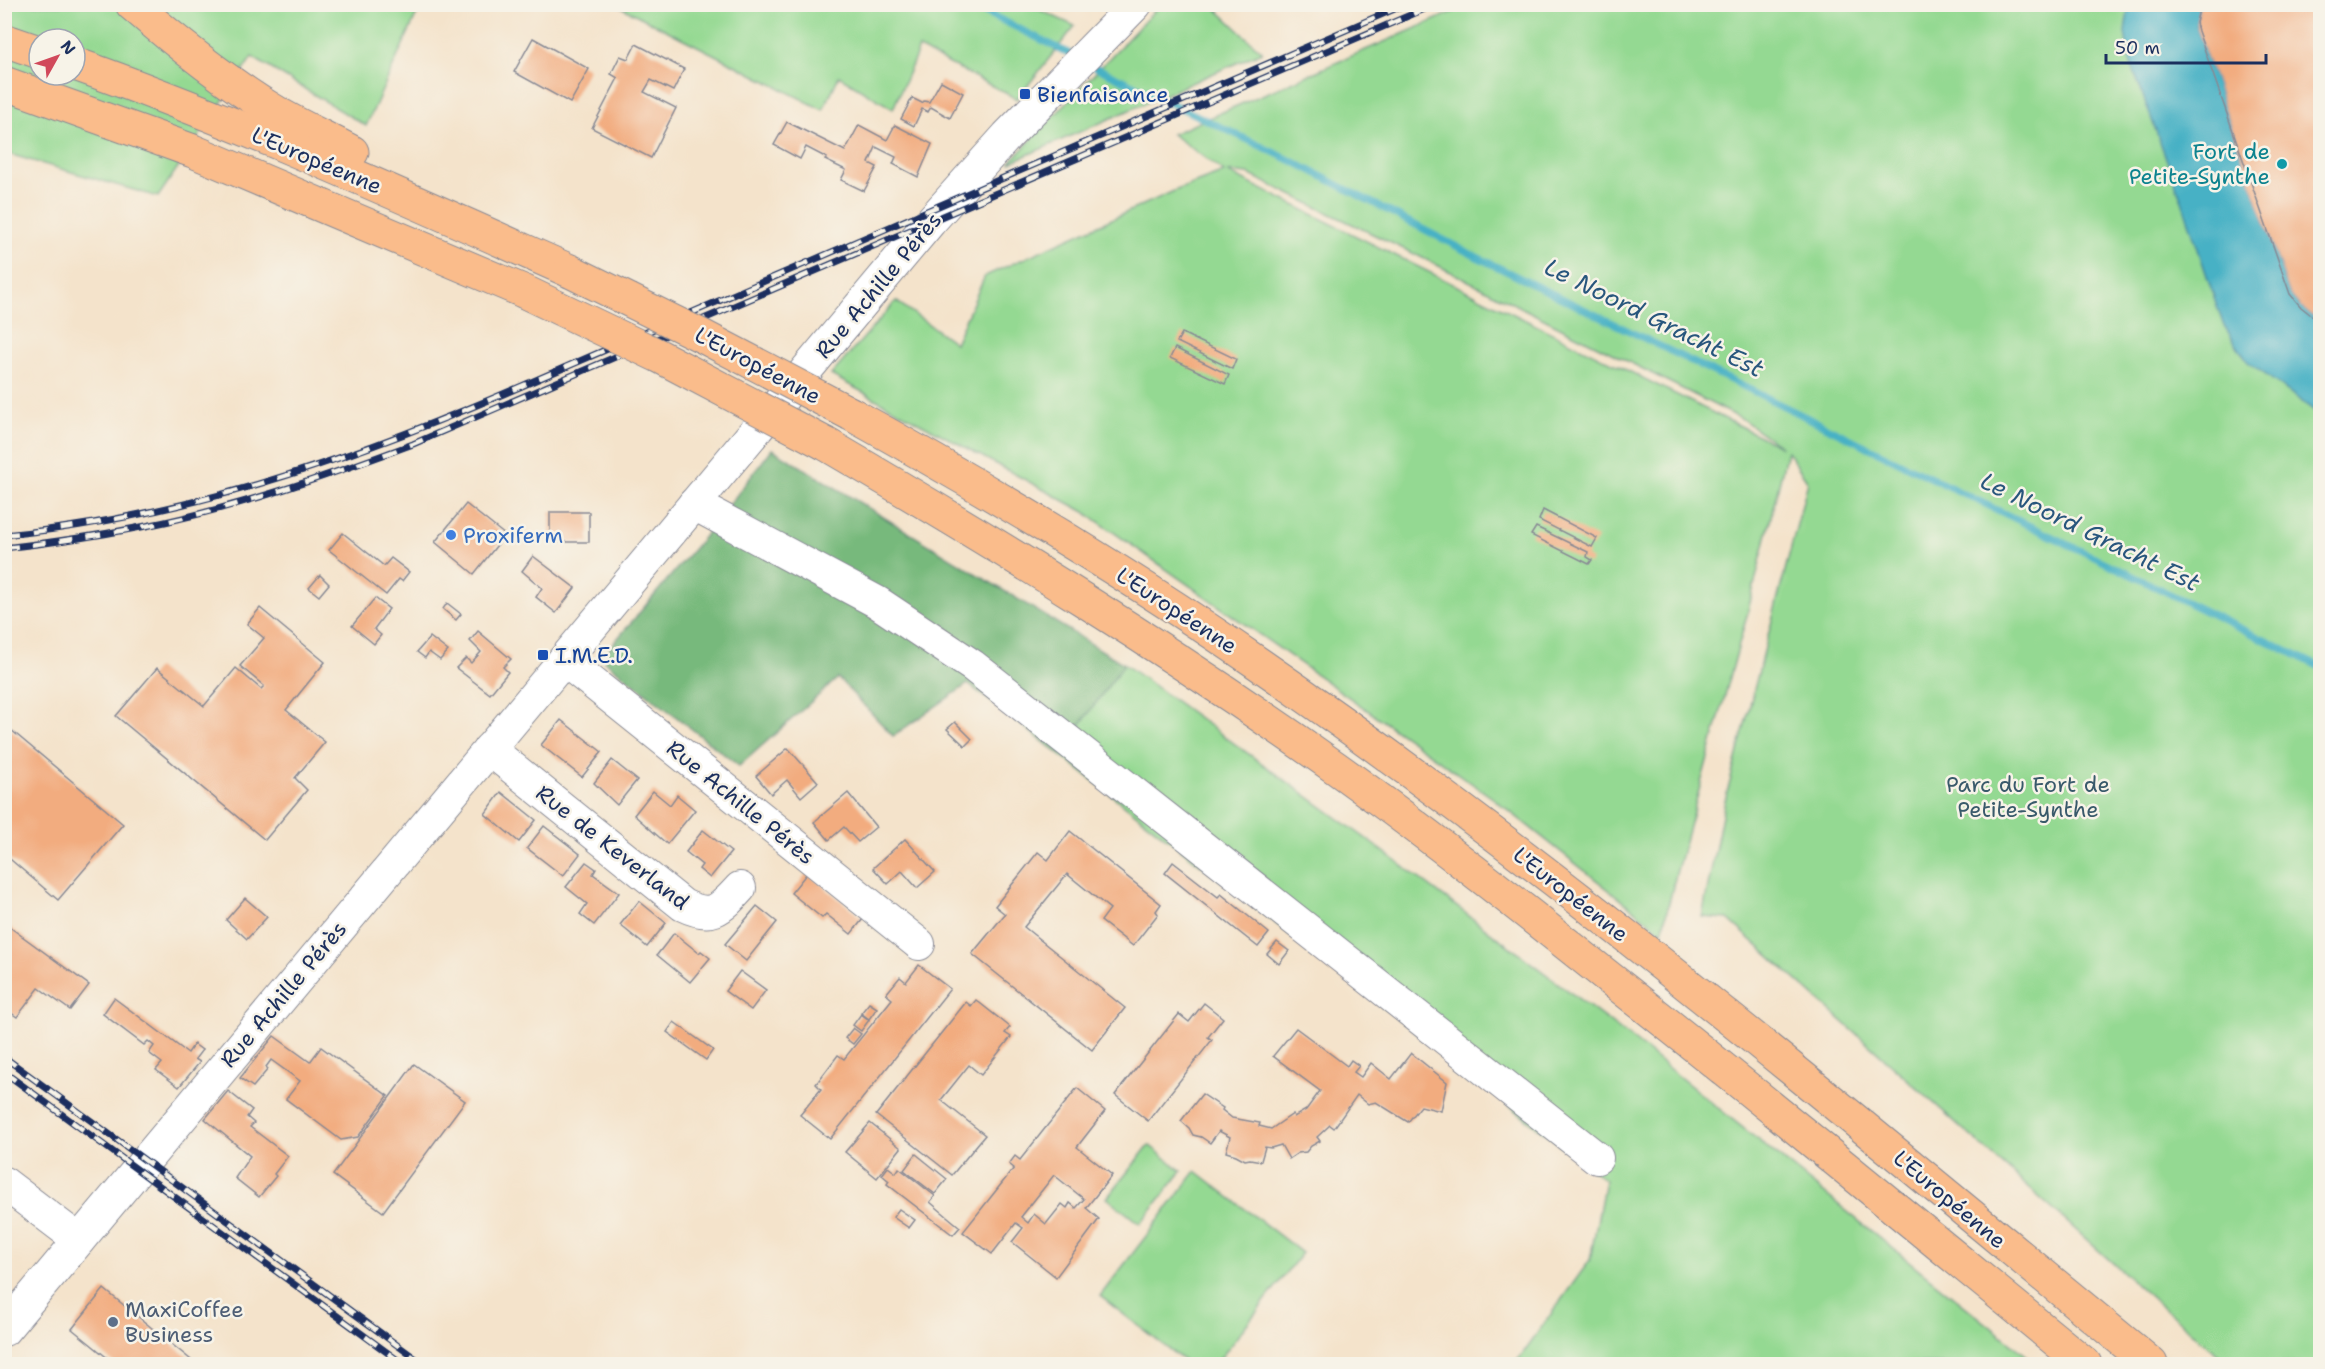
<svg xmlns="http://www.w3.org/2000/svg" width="2325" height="1369" font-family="'Shantell Sans',sans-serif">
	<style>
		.green { fill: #94d992; stroke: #588478; stroke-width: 1.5; fill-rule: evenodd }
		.forest { fill: #77b97c; stroke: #49746d; stroke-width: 1.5 }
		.water { fill: #47b1c5; stroke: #317092; stroke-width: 1.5 }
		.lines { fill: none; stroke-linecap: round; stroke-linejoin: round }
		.stream { stroke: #47b1c5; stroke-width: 7 }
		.building { fill: #f2ac7f; fill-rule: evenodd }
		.minor-casing { stroke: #888994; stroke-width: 34 }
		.highway-casing { stroke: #888994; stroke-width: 35 }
		.minor { stroke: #fff; stroke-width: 32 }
		.highway { stroke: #fabc8b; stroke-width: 33 }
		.rail-casing { stroke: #1b2f5e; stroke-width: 7 }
		.rail { stroke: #f7f3e8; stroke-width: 4.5; stroke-dasharray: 14; stroke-linecap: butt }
		.highway-bridge-casing { stroke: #888994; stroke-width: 35; stroke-linecap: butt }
		.highway-bridge { stroke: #fabc8b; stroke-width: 33 }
		.transit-dot { fill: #1a4fb4; stroke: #f7f3e8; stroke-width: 2 }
		.culture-dot { fill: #0f9aa8; stroke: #f7f3e8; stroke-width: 2 }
		.shop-dot { fill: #3f7fe0; stroke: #f7f3e8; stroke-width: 2 }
		.service-dot { fill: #5c6f8a; stroke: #f7f3e8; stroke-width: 2 }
		.labels { text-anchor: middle; stroke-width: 5; stroke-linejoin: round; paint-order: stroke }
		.transit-label { font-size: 22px; fill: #164399; stroke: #f7f3e8; text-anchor: start }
		.culture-label { font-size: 22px; fill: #0d838f; stroke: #f7f3e8; text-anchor: end }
		.street-label { font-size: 22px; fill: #1b2f5e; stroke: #f7f3e8 }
		.shop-label { font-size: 22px; fill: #366cbe; stroke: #f7f3e8; text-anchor: start }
		.park-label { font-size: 22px; fill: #395a6b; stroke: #f7f3e8 }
		.service-label { font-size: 22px; fill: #4e5e75; stroke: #f7f3e8; text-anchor: start }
		.water-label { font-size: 24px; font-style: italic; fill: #28567d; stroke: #f7f3e8 }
	</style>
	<rect width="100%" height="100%" fill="#f7f3e8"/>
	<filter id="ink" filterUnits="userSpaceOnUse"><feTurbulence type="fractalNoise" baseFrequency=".0167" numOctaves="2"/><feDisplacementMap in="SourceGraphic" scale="12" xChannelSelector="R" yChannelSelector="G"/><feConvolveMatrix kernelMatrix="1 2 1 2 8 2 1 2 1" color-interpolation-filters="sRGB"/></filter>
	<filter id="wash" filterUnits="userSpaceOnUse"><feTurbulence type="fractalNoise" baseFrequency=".008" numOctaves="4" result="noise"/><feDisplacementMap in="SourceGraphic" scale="24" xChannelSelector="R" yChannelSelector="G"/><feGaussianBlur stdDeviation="1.35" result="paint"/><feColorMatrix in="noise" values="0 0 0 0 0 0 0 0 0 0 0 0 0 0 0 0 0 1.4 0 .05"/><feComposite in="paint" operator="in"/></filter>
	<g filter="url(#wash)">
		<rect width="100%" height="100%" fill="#f4e3cb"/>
		<!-- green -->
		<g class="green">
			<path d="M1161,4l51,1 50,47 -253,111z"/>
			<path d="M4,5h417l-55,121 -114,-69 -94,140 -153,-44zM39,39h36v36h-36z"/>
			<path d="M617,5h412l46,21 -58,73 -98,-51 -26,61 -54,-33 -16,34z"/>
			<path d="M1469,5h851v1359h-91l-76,-65 -425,-380 -26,-2 22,-112 84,-323 -21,-31 -41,168 -70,255 -14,58 -168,-133 -411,-288 -252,-136 65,-74 59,42 30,-67 189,-85 50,-19 -52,-38zM1227,172l21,2 187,90 307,155 40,28z"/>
			<path d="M1124,664l251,181 261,197 401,322h-522l75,-104 15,-80 -546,-426z"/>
			<path d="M1149,1145l33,26 -42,53 -33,-26z"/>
			<path d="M1196,1171l106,82 -86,111h-28l-88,-68z"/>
		</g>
		<!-- forest -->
		<path class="forest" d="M772,449l352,215 -65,90 -91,-70 -75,52 -55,-58 -99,88 -138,-108 112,-132z"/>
		<!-- water -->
		<path class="water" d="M2129,5h71l-4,18 2,8 92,263 11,13 19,15v93l-73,-54 -24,-37 -41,-123 -53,-143 -4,-26z"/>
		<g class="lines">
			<!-- stream -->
			<g class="stream">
				<path d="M969,4l105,52"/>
				<path d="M1089,64l207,99 179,93 845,411"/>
			</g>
		</g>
		<g id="blocks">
			<!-- building -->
			<g class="building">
				<path d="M2200,4h120v318l-19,-15 -11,-13 -92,-263 -2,-8z"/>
				<path d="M533,38l56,31 -19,34 -56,-31z"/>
				<path d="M636,44l48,25 -11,22 -22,-11 -7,12 32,16 -25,50 -59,-30 26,-50 -7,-4 9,-18 8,3z"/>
				<path d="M941,81l22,12 -13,25 -19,-11 -3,5 -6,-3 -8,17 -13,-7 11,-21 10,5 2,-2 5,1z"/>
				<path d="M787,122l58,29 14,-26 28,15 8,-15 37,19 -14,33 -25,-13 3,-7 -20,-10 -7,16 8,4 -13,24 -23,-11 5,-10 -21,-10 2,-2 -21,-11 -6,12 -26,-14z"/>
				<path d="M1182,333l54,26 -4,10 -55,-27z"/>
				<path d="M1175,348l54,27 -4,9 -55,-26z"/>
				<path d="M466,504l39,31 -31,39 -39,-32z"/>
				<path d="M1543,510l54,28 -5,9 -53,-27z"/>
				<rect x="550" y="512" width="39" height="30"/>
				<path d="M1536,527l52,25 -1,5 5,3 -3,4 -58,-29z"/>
				<path d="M343,533l41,33 7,-8 18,14 -7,9 -3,-2 -13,16 -57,-45z"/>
				<path d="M533,556l42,32 -19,25 -20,-16 6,-9 -20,-17z"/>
				<path d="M320,575l9,9 -10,12 -10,-8z"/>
				<path d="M375,598l14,11 -15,20 7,6 -7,9 -22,-18z"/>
				<path d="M447,603l14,11 -5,6 -13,-11z"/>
				<path d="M260,608l65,54 -39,48 39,32 -30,36 12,12 -42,50 -149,-124 41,-48 47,38 32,-38 25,21 3,-3 -24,-20 24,-28 -17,-14z"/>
				<path d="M478,631l33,28 -8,8 5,5 -18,22 -34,-26 10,-10 5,5 10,-11 -11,-11z"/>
				<path d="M430,637l18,14 -8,9 -11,-8 -4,6 -8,-6z"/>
				<path d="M561,720l41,32 -20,25 -41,-32z"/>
				<path d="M955,722l17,17 -7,7 -18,-17z"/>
				<path d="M4,724l119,100 -65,76 -54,-46z"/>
				<path d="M788,748l30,34 -17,15 -14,-17 -16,14 -15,-18z"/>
				<path d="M612,760l25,20 -20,25 -23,-22z"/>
				<path d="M653,791l17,14 7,-10 18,15 -28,34 -33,-29z"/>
				<path d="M501,792l35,28 -17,22 -34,-28z"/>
				<path d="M848,793l28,34 -18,15 -14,-15 -15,13 -15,-18z"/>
				<path d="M544,826l36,28 -17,22 -36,-28z"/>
				<path d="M703,830l28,22 -21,26 -11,-9 3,-4 -16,-13z"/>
				<path d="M1070,831l91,73 -5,7 2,3 -25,32 -32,-25 9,-12 -43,-35 -43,53 101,81 -33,42 -120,-96 33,-40 -10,-8 43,-54 10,8z"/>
				<path d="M905,839l30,33 -18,16 -15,-17 -14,13 -15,-16z"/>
				<path d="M586,862l10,7 -3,5 26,19 -25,32 -14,-11 7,-10 -21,-17z"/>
				<path d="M1173,862l45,35 3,-3 48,39 -11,14 -93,-74z"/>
				<path d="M807,873l56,46 -12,15 -25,-20 -4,4 -31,-25z"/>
				<path d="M245,898l22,19 -20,22 -21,-19z"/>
				<path d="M639,901l27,22 -19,24 -27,-22z"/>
				<path d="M757,906l20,16 -31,39 -21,-17z"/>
				<path d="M4,923l85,62 -19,25 -31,-22 -22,29 -13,-9z"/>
				<path d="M674,933l25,20 2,-2 9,7 -20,24 -33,-27z"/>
				<path d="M1277,942l12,9 -10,13 -12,-10z"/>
				<path d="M919,965l31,24 -120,150 -30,-24 21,-26 -5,-5 22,-29 6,4 48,-60 -6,-5 14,-17 6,5z"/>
				<path d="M740,971l26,19 -15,20 -26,-19z"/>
				<path d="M114,998l74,55 6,-9 8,6 -7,9 5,3 -21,25 -23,-17 6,-7 -13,-10 5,-7 -6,-5 -4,4 -41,-31z"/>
				<path d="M976,1000l34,27 -5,6 6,4 -30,38 -12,-10 -28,35 44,35 -33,40 -76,-60 90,-113 5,4z"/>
				<path d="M869,1003l8,5 -8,11 -8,-6z"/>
				<path d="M1204,1003l19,15 -15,19 4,3 -64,81 -33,-26 64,-81 10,8z"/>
				<path d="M861,1014l8,6 -8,11 -8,-6z"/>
				<path d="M674,1022l39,28 -7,10 -39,-28z"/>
				<path d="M853,1028l8,6 -8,10 -8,-6z"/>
				<path d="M1296,1028l51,38 4,-6 8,6 -5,6 7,5 10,-14 20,16 20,-26 36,29 -6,29 -20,-5 -13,16 -32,-20 -8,2 -11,-9 -23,33 -4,-3 -13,12 3,4 -9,5 -5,6 -8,1 -9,6 -8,-14 -10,3 -6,-1 -4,14 -11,-2 -5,1 -9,-5 -10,-3 4,-15 -11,-6 -9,12 -9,-6 -8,-2 -4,-7 -8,-7 21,-27 21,14 -1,2 10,8 28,5 -1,3 12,3 22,-15 1,3 12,-7 14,-19 -47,-35z"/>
				<path d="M274,1036l36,26 11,-15 67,49 -30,41 -17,3 -55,-41 14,-18 -29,-21 -5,7 2,2 -15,18 -13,-9z"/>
				<path d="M414,1064l51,37 -82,111 -50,-37z"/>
				<path d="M1077,1088l28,23 -28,36 35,28 -26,33 13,11 -43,58 -44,-35 11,-14 -7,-5 -24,31 -29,-22 51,-64 -5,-4 6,-8 5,4zM1054,1175l30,24 -8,9 -6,-5 -3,5 -5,-4 -16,20 -12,-10 -6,9 -7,-6z"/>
				<path d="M228,1091l24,19 -5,7 7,6 -4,4 38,29 -14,18 2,2 -17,21 -24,-19 15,-22 -45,-37z"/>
				<path d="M870,1123l31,25 -24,30 -32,-26z"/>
				<path d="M916,1154l31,25 -12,15 -31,-24z"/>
				<path d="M888,1167l8,6 3,-5 36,28 -5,6 30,25 -7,8 -66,-51 2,-3 -7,-6z"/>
				<path d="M899,1209l16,11 -6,8 -16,-11z"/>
				<path d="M104,1289l92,75h-81l-43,-35z"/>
			</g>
		</g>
	</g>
	<g filter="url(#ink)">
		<use href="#blocks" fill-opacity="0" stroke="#888994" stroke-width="1.5"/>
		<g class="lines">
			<defs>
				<g id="minor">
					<path d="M694,504l183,98 96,64 624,492"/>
					<path d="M564,660l355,284"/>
					<path d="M489,749l194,156c29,14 37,5 57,-17"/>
					<path d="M4,1183l75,57"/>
					<path d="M4,1330l926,-1108 77,-86 129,-132"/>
				</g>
				<g id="highway">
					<path d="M132,4c46,40 95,79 147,110 24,14 49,25 73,38"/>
					<path d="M4,40l35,12"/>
					<path d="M75,64c169,60 331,134 495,207"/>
					<path d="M4,83l189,68 330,140"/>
					<path d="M851,414c139,77 276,159 408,250 311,214 600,460 892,700"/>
					<path d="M826,444c174,102 345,207 510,324 98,70 192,145 286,220 156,123 309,250 463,376"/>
				</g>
			</defs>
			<!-- minor casing -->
			<use href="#minor" class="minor-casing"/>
			<!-- highway casing -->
			<use href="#highway" class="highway-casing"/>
			<!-- minor -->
			<use href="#minor" class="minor"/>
			<!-- highway -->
			<use href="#highway" class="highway"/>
			<defs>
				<g id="rail">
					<path d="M4,535c176,-17 336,-72 497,-140l905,-391"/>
					<path d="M4,548c46,-5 92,-12 137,-21 93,-18 183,-50 272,-83l1023,-440"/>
					<path d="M4,1057l419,307"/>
					<path d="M4,1072l399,292"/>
				</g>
			</defs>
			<!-- rail casing -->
			<use href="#rail" class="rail-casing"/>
			<!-- rail -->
			<use href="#rail" class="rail"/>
			<defs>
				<g id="highway-bridge">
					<path d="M570,271l134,66 147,77"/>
					<path d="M523,291l136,65 167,88"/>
				</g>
			</defs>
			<!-- highway-bridge casing -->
			<use href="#highway-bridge" class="highway-bridge-casing"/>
			<!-- highway-bridge -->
			<use href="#highway-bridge" class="highway-bridge"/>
		</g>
	</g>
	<!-- markers -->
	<g class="transit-dot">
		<rect x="1019" y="88" width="12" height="12" rx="3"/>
		<rect x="537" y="649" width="12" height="12" rx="3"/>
	</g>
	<circle class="culture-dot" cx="2282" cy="164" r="6"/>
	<circle class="shop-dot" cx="451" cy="535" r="6"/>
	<circle class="service-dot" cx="113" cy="1322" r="6"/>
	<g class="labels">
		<!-- transit labels -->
		<g class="transit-label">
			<text x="1037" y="102">Bienfaisance</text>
			<text x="555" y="663">I.M.E.D.</text>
		</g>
		<!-- culture labels -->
		<g class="culture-label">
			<text x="2270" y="159">Fort de<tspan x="2270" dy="25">Petite-Synthe</tspan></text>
		</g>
		<!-- street labels -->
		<g class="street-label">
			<text transform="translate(317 160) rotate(23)" y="8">L'Européenne</text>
			<text transform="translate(878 285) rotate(-50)" y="8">Rue Achille Pérès</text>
			<text transform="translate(758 365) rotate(28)" y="8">L'Européenne</text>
			<text transform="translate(1177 610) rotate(33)" y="8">L'Européenne</text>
			<text transform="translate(741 802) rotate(39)" y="8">Rue Achille Pérès</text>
			<text transform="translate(613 847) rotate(38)" y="8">Rue de Keverland</text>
			<text transform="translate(1571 894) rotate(38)" y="8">L'Européenne</text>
			<text transform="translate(283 994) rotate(-50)" y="8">Rue Achille Pérès</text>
			<text transform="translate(1950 1199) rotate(40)" y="8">L'Européenne</text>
		</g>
		<!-- shop labels -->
		<g class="shop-label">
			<text x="463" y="543">Proxiferm</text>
		</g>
		<!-- park labels -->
		<g class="park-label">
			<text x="2028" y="792">Parc du Fort de<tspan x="2028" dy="25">Petite-Synthe</tspan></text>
		</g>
		<!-- service labels -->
		<g class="service-label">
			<text x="125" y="1317">MaxiCoffee<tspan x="125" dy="25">Business</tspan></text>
		</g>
		<!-- water labels -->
		<g class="water-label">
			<text transform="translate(1654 318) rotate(26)" y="8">Le Noord Gracht Est</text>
			<text transform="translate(2090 532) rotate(26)" y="8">Le Noord Gracht Est</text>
		</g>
	</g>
	<!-- margin -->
	<rect width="2325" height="1369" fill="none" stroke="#f7f3e8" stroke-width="24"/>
	<!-- north arrow -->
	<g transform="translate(57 57) rotate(50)"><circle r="28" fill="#f7f3e8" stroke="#9fa5b1" stroke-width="1.5"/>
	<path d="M0-4.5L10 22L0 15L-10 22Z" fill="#d1495b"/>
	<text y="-9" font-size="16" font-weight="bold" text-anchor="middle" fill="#1b2f5e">N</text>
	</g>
	<!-- scale -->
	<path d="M2106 54v9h160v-9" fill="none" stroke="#1b2f5e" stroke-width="3"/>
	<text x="2115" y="54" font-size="18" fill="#1b2f5e" stroke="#f7f3e8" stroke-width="4.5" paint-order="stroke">50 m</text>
</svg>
